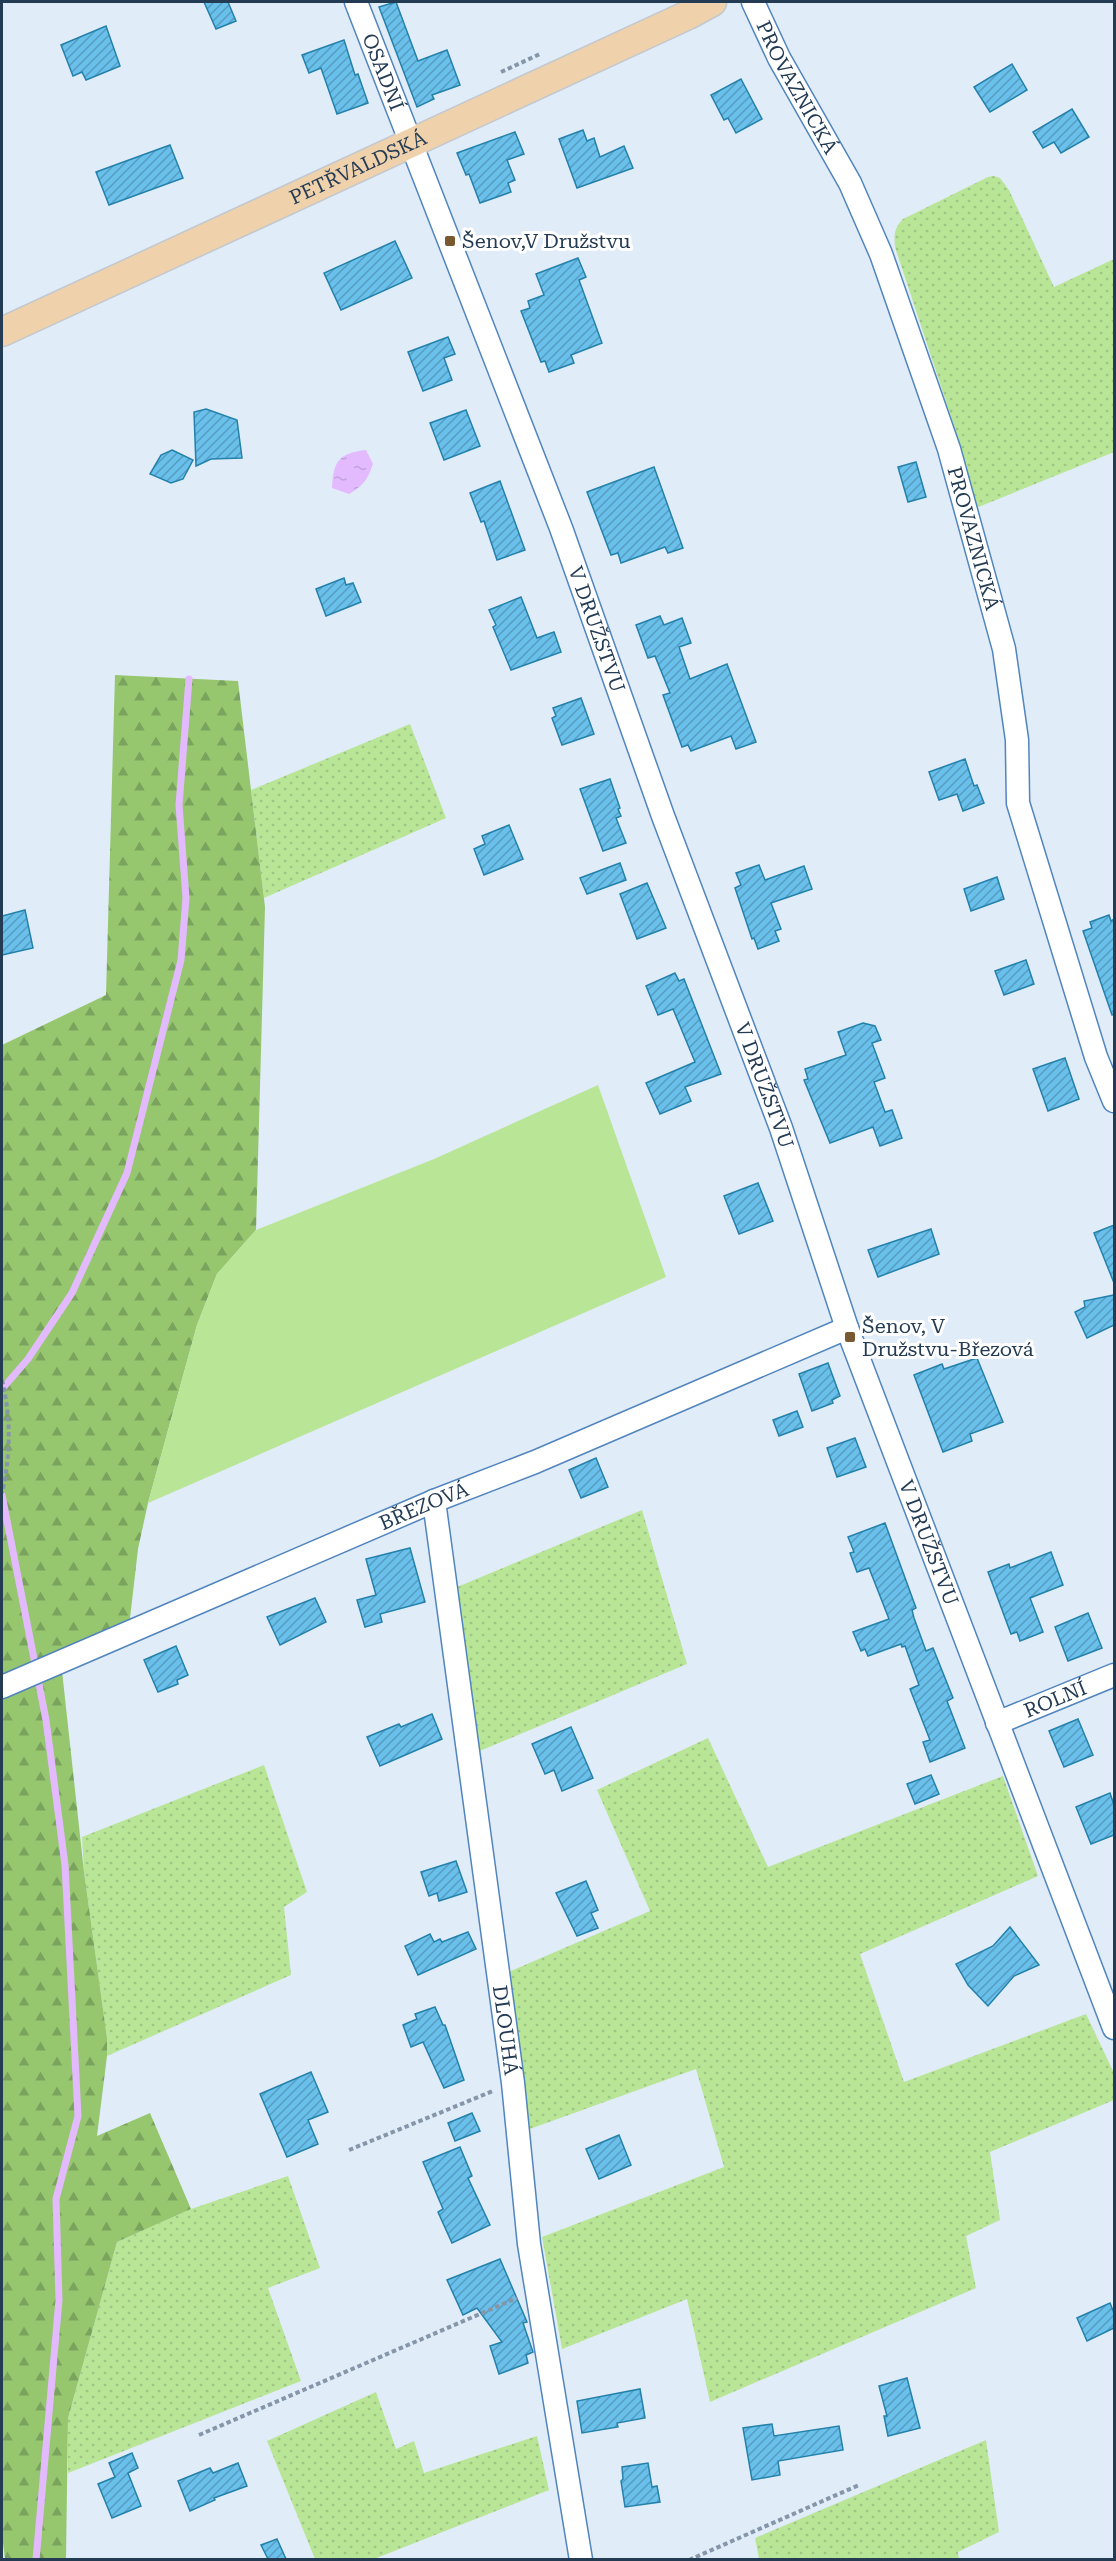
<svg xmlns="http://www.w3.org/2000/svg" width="1116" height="2561" font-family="'Roboto Serif',serif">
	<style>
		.grass { fill: url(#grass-dots) }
		.forest { fill: url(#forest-firs) }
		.pitch { fill: #b9e597 }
		.water { fill: url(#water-ripples) }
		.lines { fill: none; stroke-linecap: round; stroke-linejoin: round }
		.stream { stroke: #e4baff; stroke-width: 7 }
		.building { fill: url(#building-hatch); stroke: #2381aa; stroke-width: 1.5 }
		.minor-casing { stroke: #5185be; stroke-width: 25 }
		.major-casing { stroke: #c2c8cf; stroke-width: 31 }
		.path { stroke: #8696a9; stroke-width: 4; stroke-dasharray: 4.5 3; stroke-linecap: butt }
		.minor { stroke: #fff; stroke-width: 22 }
		.major { stroke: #efd1ab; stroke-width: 28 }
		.poi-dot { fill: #79592f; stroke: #fff; stroke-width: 2 }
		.labels { text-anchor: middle; stroke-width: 6; stroke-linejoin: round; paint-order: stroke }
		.street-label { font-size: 20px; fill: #243b54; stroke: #fff }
		.poi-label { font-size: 20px; fill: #243b54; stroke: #fff; text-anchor: start }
	</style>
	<defs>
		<pattern id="grass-dots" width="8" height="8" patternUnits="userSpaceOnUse" patternTransform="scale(1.5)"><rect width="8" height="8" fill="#b9e597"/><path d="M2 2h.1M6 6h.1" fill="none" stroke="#9fc584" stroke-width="1.8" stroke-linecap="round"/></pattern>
		<pattern id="forest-firs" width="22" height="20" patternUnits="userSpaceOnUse" patternTransform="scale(1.5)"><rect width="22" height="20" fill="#96c76e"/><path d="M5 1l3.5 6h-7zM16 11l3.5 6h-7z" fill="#7aa35d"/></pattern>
		<pattern id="water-ripples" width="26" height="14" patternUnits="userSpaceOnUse" patternTransform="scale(1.5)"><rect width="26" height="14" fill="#e4baff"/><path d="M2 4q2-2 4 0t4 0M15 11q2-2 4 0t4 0" fill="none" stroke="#c3a1dc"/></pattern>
		<pattern id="building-hatch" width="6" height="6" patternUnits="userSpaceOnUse" patternTransform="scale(1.5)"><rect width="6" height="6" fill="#69c0eb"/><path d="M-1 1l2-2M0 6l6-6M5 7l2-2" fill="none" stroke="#569dc1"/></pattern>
	</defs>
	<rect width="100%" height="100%" fill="#e1ecf9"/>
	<!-- grass -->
	<g class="grass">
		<path d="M994,176l6,2 9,12 45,97 60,-28v193l-138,56 -21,-79 -60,-182c-1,-12 -1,-19 8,-28l85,-42z"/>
		<path d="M410,724l36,94 -182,80 -13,-108z"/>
		<path d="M642,1510l45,154 -212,89 -18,-166z"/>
		<path d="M708,1738l60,129 235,-91 35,100 -178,78 44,128 182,-68 28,59v27l-124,52 10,68 -34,16 10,52 -266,114 -23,-103 -125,50 -20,-112 182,-70 -28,-98 -169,61 -21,-157 144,-62 -53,-121z"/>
		<path d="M264,1765l43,127 -23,15 7,68 -184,81v-18l-23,-166 -2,-35z"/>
		<path d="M288,2176l32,92 -52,20 33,93 -233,92v-55l49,-176 74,-33z"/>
		<path d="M376,2392l20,57 18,-8 10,32 113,-37 12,54 -175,69h-59l-48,-118z"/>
		<path d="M986,2440l13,92 -41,20 1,7h-200l-4,-21z"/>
	</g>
	<!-- forest -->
	<g class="forest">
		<path d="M115,675l123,6 27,226 -9,323 -39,44 -20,51 -49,178 -10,46 -9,78 -127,55v-637l104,-50z"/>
		<path d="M62,1671l22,201 23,166v18l-10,80 53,-23 41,96 -74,33 -49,176 -2,141h-61l-3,-24v-841z"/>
	</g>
	<!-- pitch -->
	<path class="pitch" d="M598,1085l68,192 -518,226 49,-178 20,-51 39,-44 178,-71z"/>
	<!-- water -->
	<path class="water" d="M366,450l7,14c-5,15 -10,22 -24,30l-17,-6c1,-27 7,-35 34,-38z"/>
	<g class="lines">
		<!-- stream -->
		<g class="stream">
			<path d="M2,1389l26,-30 44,-66 55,-120 54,-213 5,-62 -7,-93 10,-126"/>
			<path d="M2,1495l44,225 19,145 13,251 -22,83 3,101 -23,260"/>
		</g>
	</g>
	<!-- building -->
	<g class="building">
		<path d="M204,2h24l8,19 -20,8z"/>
		<path d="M396,2l22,59 29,-11 13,35 -28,10 2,4 -17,8 -38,-100z"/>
		<path d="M106,26l14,40 -34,14 -4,-8 -9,4 -12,-31z"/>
		<path d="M344,40l11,35 3,-1 10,29 -31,11 -16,-46 -12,5 -7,-18z"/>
		<path d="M1012,64l15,26 -37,22 -16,-25z"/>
		<path d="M741,79l21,40 -26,14 -8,-15 -4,2 -13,-25z"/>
		<path d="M1072,109l17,28 -28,16 -7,-11 -11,6 -10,-16z"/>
		<path d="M583,130l4,11 7,-3 6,19 24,-11 9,22 -56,20 -18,-49z"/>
		<path d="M515,132l9,22 -17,6 8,20 -7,3 3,9 -31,11 -11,-29 -3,1 -9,-22z"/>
		<path d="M170,145l13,33 -74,27 -13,-33z"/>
		<path d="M395,241l17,37 -71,32 -17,-37z"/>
		<path d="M578,258l8,19 -7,3 23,63 -31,12 3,8 -25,9 -4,-11 -4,1 -20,-51 9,-3 -2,-7 16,-6 -8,-21z"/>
		<path d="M448,337l7,17 -11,4 8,22 -29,11 -15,-39z"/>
		<path d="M206,409l31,11 5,38 -31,1 -15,7 -2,-54z"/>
		<path d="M466,410l14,36 -36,14 -14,-37z"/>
		<path d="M172,450l21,10 -10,19 -12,4 -21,-9 11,-19z"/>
		<path d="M916,462l10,35 -18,5 -10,-35z"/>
		<path d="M654,467l29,81 -15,5 -3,-6 -44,16 -3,-10 -7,2 -24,-63z"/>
		<path d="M500,481l25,69 -28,10 -13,-39 -3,1 -11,-29z"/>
		<path d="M344,578l2,7 7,-2 8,19 -35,14 -10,-27z"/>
		<path d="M521,597l16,41 17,-6 7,20 -50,18 -18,-43 3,-2 -7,-15z"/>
		<path d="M660,616l4,9 18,-7 9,25 -12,4 11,32 37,-15 29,78 -20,7 -5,-13 -40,15 -3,-6 -6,2 -19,-52 7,-2 -15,-37 -7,2 -12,-33z"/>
		<path d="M581,698l13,36 -32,11 -10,-27 4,-2 -3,-8z"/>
		<path d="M965,759l9,27 3,-1 7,18 -21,8 -6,-17 -18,6 -10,-28z"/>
		<path d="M610,779l10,29 -2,1 3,7 -5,2 10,25 -23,8 -23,-62z"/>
		<path d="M509,825l14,34 -39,16 -10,-26 11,-5 -3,-8z"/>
		<path d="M620,863l6,17 -39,14 -7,-16z"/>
		<path d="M759,865l6,15 39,-14 8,23 -41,14 10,26 -6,2 4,10 -21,8 -4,-11 -2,1 -17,-51 6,-3 -5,-12z"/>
		<path d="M997,877l7,22 -33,12 -7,-22z"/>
		<path d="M647,883l19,45 -29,11 -17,-45z"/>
		<path d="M25,910l8,38 -31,7v-39z"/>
		<path d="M1109,915l2,6 3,-2v95l-2,1 -29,-84 9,-3 -2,-6z"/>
		<path d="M1026,960l8,24 -30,11 -9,-24z"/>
		<path d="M675,973l4,8 5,-2 37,95 -36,13 6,14 -31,13 -14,-31 49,-21 -22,-53 -15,6 -12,-29z"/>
		<path d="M863,1023l12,3 6,14 -9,3 13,35 -11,4 11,30 7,-2 10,28 -22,8 -7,-19 -43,16 -26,-63 4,-1 -3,-10 41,-14 -8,-23z"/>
		<path d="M1065,1058l14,41 -31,12 -15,-42z"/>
		<path d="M758,1183l15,38 -34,13 -15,-38z"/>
		<path d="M1114,1225v58l-20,-50z"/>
		<path d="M931,1229l8,25 -61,23 -10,-27z"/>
		<path d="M1114,1295v30l-27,13 -12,-26 10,-5 -1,-6z"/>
		<path d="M977,1358l26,64 -33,12 2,7 -29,11 -29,-77 28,-11 2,5z"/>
		<path d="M828,1363l12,33 -8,4 1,3 -21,8 -13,-37z"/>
		<path d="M797,1411l6,16 -24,9 -6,-16z"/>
		<path d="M855,1438l11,29 -29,10 -10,-29z"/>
		<path d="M596,1458l12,29 -27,11 -12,-28z"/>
		<path d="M885,1523l31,85 -4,2 2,8 12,33 7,-3 20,50 -6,3 18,47 -35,14 -7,-20 7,-2 -20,-51 9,-4 -14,-39 -3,1 -1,-3 -33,12 -3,-7 -4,2 -8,-19 36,-13 -20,-51 -12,4 -7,-19 4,-1 -6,-15z"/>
		<path d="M410,1548l15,54 -45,12 2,8 -17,5 -8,-27 19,-5 -10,-36z"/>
		<path d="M1051,1552l12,33 -33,13 13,34 -23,9 -3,-9 -6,2 -23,-62 21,-8 1,4z"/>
		<path d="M315,1598l11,24 -46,23 -13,-28z"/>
		<path d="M1088,1613l14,35 -34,13 -13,-34z"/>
		<path d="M176,1646l12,29 -11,5 1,4 -20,8 -14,-32z"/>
		<path d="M432,1714l10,25 -62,27 -13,-29 32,-13 2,3z"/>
		<path d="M1078,1719l15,36 -29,12 -15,-36z"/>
		<path d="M571,1727l22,51 -31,13 -8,-21 -9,4 -13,-30z"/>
		<path d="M931,1775l8,19 -24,10 -8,-20z"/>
		<path d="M1110,1793l4,12v30l-23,9 -15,-37z"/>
		<path d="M456,1861l11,31 -28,9 -2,-8 -8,3 -8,-24z"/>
		<path d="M586,1881l12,29 -7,3 7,15 -21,8 -21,-43z"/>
		<path d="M1010,1927l29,38 -25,11 -26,30 -20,-21 -12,-21 37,-18z"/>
		<path d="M468,1932l8,17 -58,26 -13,-29 25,-12 4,8 6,-3 2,3z"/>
		<path d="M435,2007l8,18h2l19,55 -20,8 -21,-46 -12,5 -8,-22 14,-6 -2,-5z"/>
		<path d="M311,2072l17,40 -20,8 10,24 -31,13 -27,-63z"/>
		<path d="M472,2113l8,18 -25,10 -7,-18z"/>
		<path d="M619,2135l12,30 -32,14 -13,-30z"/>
		<path d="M460,2147l12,29 -4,2 22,47 -38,18 -14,-31 5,-3 -20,-47z"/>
		<path d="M500,2259l27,63 -4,1 10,29 -7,3 2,8 -29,11 -9,-28 12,-4 -25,-34 -14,7 -16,-35z"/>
		<path d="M1110,2303l4,10v15l-27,13 -10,-23z"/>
		<path d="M907,2378l13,50 -32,8 -4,-20h3l-8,-30z"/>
		<path d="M640,2389l5,29 -28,5 1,4 -36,6 -5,-32z"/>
		<path d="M772,2424l2,12 65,-10 4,24 -65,11 2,14 -28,5 -9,-52z"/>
		<path d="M132,2453l6,15 -10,5 13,33 -29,12 -14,-34 17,-7 -6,-14z"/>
		<path d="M238,2463l9,23 -33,12 1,2 -25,11 -12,-30 32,-13 3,5z"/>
		<path d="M648,2463l4,24 5,-1 3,16 -35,5 -4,-26 2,-2 -1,-12z"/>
		<path d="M277,2539l9,20h-18l-7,-14z"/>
	</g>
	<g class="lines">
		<defs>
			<g id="minor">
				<path id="s1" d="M356,2l205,526 102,288 118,312 66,200 267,700"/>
				<path id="s2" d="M753,2l26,56 71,125 31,71 68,195 55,200 13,91 1,63 78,254 18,44"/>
				<path id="s3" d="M434,1501l79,582 16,161 52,316"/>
				<path id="s4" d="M2,1687l432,-186 101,-39 312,-134"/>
				<path id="s5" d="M997,1723l117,-48"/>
			</g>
			<g id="major">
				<path id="s6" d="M2,332l686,-317 24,-13"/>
			</g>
		</defs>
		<!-- minor casing -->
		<use href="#minor" class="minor-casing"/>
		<!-- major casing -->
		<use href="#major" class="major-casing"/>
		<!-- path -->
		<g class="path">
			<path d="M501,72l39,-18"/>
			<path d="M2,1082v6"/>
			<path d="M2,1380c9,38 9,74 0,113"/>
			<path d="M349,2150l144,-59"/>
			<path d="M199,2435l318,-137"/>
			<path d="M689,2560l170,-75"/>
		</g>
		<!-- minor -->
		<use href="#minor" class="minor"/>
		<!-- major -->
		<use href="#major" class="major"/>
	</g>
	<!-- markers -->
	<g class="poi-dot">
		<rect x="444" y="235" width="12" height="12" rx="3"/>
		<rect x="844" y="1331" width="12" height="12" rx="3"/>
	</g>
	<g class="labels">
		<!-- street labels -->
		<g class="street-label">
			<text dy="7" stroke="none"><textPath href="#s1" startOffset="75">OSADNÍ</textPath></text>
			<text dy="7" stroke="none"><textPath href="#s2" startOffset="96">PROVAZNICKÁ</textPath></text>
			<text dy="7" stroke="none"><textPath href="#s6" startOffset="392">PETŘVALDSKÁ</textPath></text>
			<text dy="7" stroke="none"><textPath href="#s2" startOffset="582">PROVAZNICKÁ</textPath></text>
			<text dy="7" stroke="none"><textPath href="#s1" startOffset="672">V DRUŽSTVU</textPath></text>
			<text dy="7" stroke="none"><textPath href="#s1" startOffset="1158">V DRUŽSTVU</textPath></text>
			<text dy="7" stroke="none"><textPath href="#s4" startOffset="459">BŘEZOVÁ</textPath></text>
			<text dy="7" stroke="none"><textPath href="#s1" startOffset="1644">V DRUŽSTVU</textPath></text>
			<text dy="7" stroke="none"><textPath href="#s5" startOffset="63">ROLNÍ</textPath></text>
			<text dy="7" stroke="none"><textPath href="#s3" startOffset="534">DLOUHÁ</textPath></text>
		</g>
		<!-- poi labels -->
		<g class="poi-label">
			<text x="462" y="248">Šenov,V Družstvu</text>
			<text x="862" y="1333">Šenov, V<tspan x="862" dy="23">Družstvu-Březová</tspan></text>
		</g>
	</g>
	<!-- border -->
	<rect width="1116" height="2561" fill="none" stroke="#243b54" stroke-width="6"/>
</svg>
